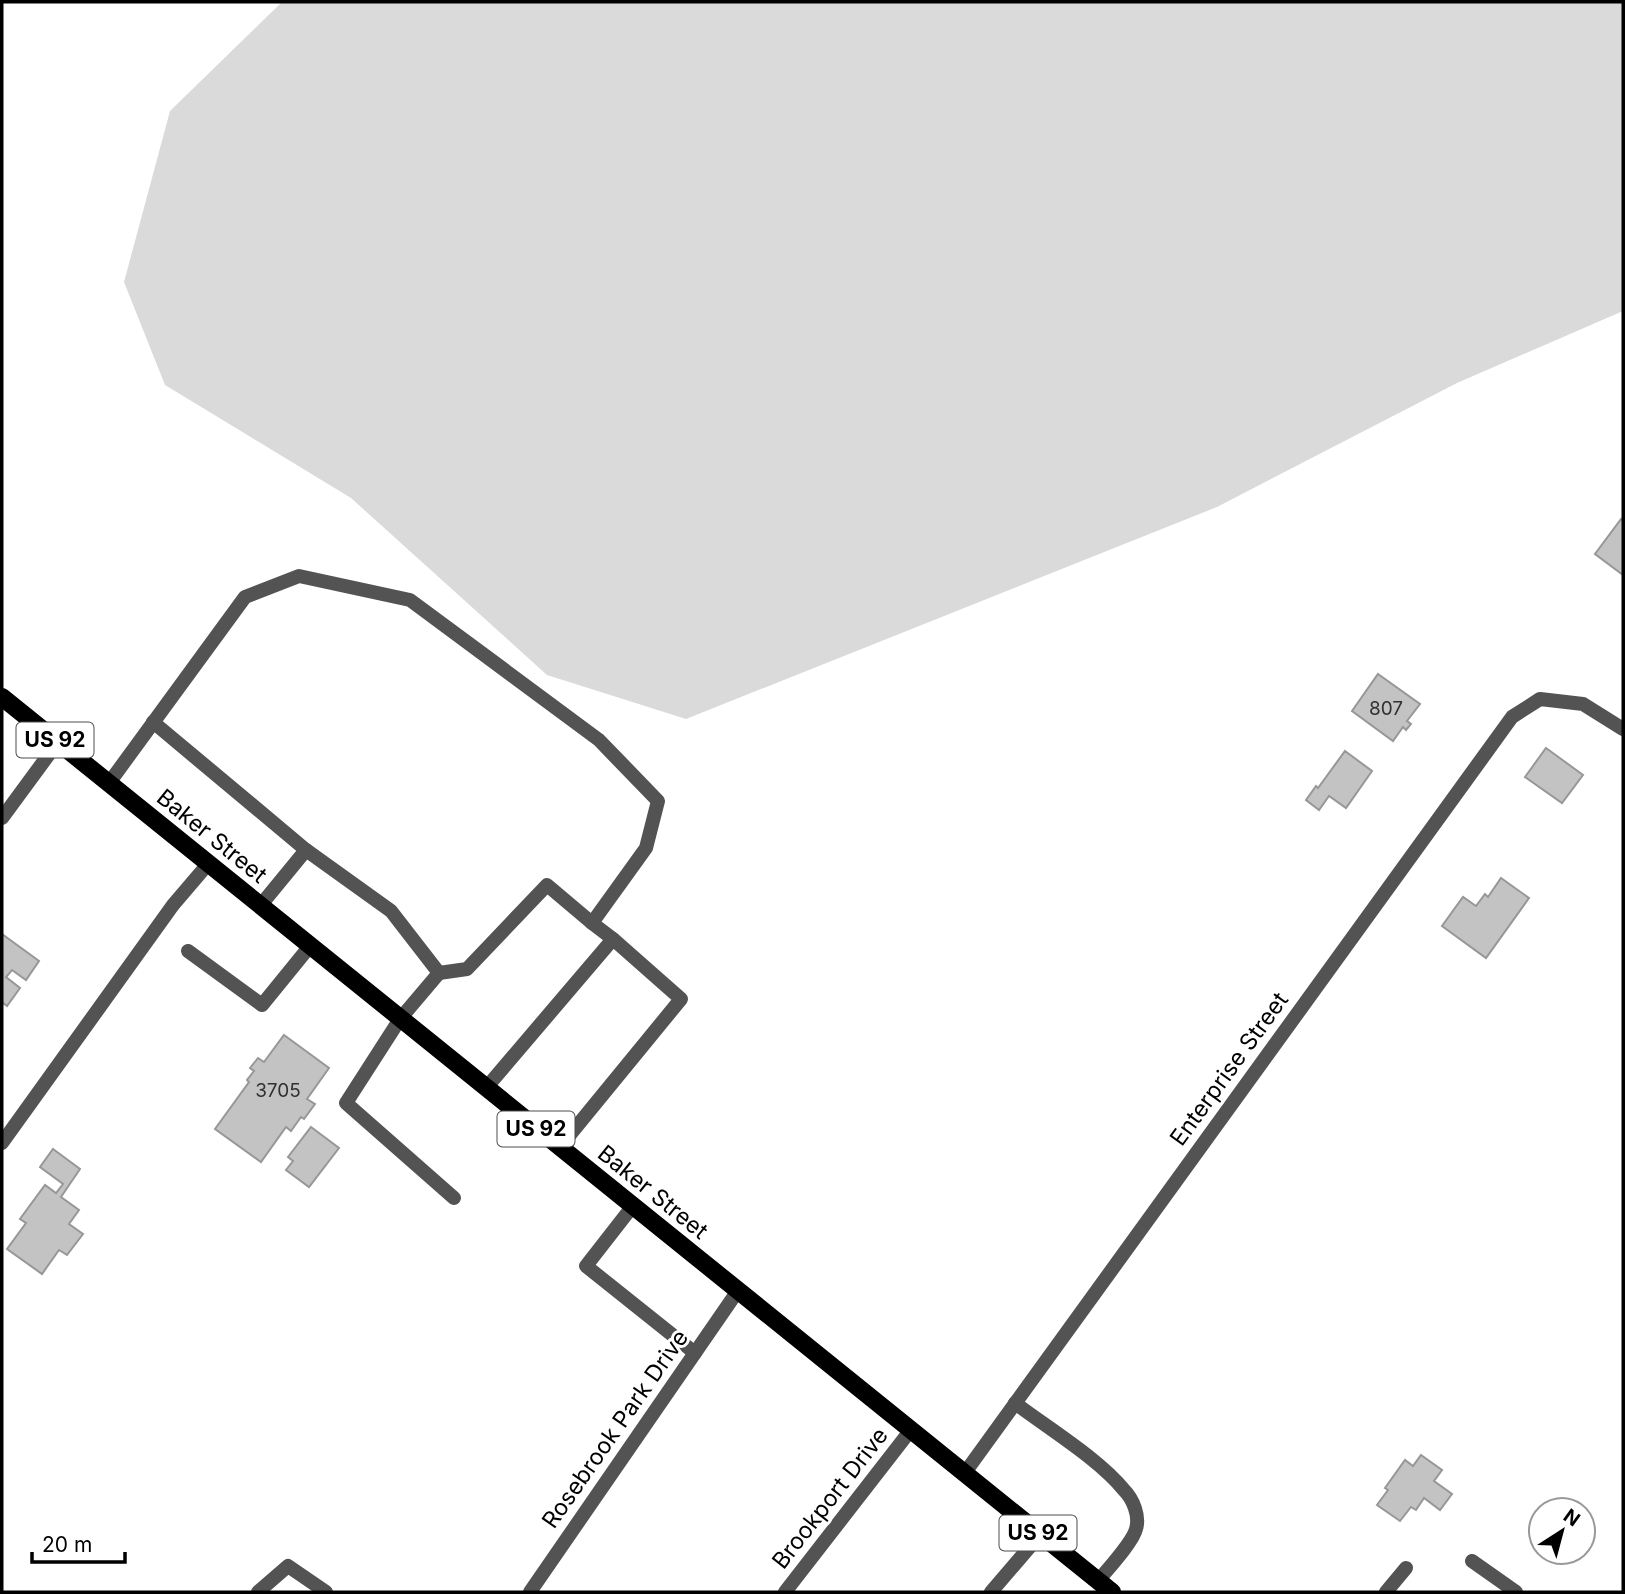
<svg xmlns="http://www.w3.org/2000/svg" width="1625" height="1594" font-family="Inter,sans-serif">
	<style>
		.green { fill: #dadada }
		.building { fill: #c3c3c3; stroke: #979797; stroke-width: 2 }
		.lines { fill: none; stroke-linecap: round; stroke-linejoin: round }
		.service { stroke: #535353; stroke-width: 14 }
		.minor { stroke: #535353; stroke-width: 14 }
		.primary { stroke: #000; stroke-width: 18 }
		.labels { text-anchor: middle; stroke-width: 6; stroke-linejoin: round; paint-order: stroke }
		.number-label { font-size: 19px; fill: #313131 }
		.shield { fill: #fff; stroke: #4c4c4c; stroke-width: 2 }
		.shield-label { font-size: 21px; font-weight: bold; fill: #000 }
		.street-label { font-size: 23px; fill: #000; stroke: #fff }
	</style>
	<rect width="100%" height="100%" fill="#fff"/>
	<!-- green -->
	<path class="green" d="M282,2h1341v309l-166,72 -240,124 -531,212 -139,-44 -196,-177 -186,-113 -41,-103 46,-171z"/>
	<!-- building -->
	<g class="building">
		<path d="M1621,519l2,2v54l-28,-21z"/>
		<path d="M1378,674l42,30 -13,17 4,3 -5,6 -3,-3 -10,14 -41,-30z"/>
		<path d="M1546,748l37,27 -21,28 -37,-26z"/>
		<path d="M1345,751l27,20 -26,37 -17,-12 -10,14 -13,-10 10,-14 2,2z"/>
		<path d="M1501,878l28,20 -43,60 -44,-32 21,-29 13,9 9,-12 3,3z"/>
		<path d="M2,934l37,27 -13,19 -14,-10 -6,7 14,11 -13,18 -5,-4z"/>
		<path d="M284,1035l45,33 -22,31 8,5 -11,15 -3,-2 -10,14 -5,-4 -25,35 -46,-33 34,-47 -2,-2 7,-9 -4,-3 8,-10 6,4z"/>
		<path d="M311,1127l28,21 -30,39 -23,-17 7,-9 -5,-4z"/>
		<path d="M53,1149l27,20 -19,28 18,13 -10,14 14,10 -16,21 -8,-5 -17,24 -35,-25 19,-26 -6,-4 25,-34 11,8 7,-9 -23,-17z"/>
		<path d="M1421,1455l21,15 -8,11 18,13 -12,16 -16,-12 -8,12 -5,-3 -11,14 -23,-16 11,-15 -3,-2 20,-28 8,6z"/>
	</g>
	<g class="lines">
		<!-- service -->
		<g class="service">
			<path d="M153,722l153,128 85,61 48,62 -39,46 -54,84 108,95"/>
			<path d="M109,783l136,-186 54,-21 111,24 189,140 59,61 -12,47 -54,75 21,16 -127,149"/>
			<path d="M260,906l46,-56"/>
			<path d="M188,951l74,54 48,-59"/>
			<path d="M439,973l28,-4 80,-84 45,38"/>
			<path d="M2,1143l171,-238 35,-41"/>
			<path d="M559,1148l122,-149 -68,-60"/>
			<path d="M632,1207l-46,59 109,87"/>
			<path d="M1015,1403c33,25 84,56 109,87 9,9 16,26 12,39 -3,13 -29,41 -38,52"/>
			<path d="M1472,1561l44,31"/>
			<path d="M785,1592l125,-161"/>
			<path d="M991,1592l49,-57"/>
			<path d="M1386,1592l20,-24"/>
		</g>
		<!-- minor -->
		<g class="minor">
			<path d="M2,818l56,-76"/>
			<path d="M964,1474l548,-757 28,-18 43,5 40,25"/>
			<path d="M258,1592l30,-26 38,26"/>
			<path d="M530,1592l207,-300"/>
		</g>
		<!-- primary -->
		<path class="primary" d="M2,697l1110,895"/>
	</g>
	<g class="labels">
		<!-- number labels -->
		<g class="number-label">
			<text x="1386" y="715">807</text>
			<text x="278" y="1097">3705</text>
		</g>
		<!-- shield labels -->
		<g class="shield">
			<rect x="16.5" y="722.5" width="77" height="35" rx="5"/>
			<rect x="497.5" y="1111.5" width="77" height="35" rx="5"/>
			<rect x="999.5" y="1515.5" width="77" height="35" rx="5"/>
		</g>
		<g class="shield-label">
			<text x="55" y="747">US 92</text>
			<text x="536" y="1136">US 92</text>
			<text x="1038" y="1540">US 92</text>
		</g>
		<!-- street labels -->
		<g class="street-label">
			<text transform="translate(212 836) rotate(39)" y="8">Baker Street</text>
			<text transform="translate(1229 1069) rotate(-54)" y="8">Enterprise Street</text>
			<text transform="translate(653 1192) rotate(39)" y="8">Baker Street</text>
			<text transform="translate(615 1429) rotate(-55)" y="8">Rosebrook Park Drive</text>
			<text transform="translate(830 1498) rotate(-52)" y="8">Brookport Drive</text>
		</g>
	</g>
	<!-- border -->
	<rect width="1625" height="1594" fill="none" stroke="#000000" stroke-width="7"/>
	<!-- north arrow -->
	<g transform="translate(1562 1531) rotate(36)"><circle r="33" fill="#ffffff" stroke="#999999" stroke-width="2"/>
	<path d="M0-5L12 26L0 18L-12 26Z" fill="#000000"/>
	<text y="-10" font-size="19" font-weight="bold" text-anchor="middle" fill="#000000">N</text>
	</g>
	<!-- scale -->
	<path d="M32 1552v10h93v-10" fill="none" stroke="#000000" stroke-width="3.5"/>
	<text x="42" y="1552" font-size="21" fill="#000000" stroke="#ffffff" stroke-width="5" paint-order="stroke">20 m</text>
</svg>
